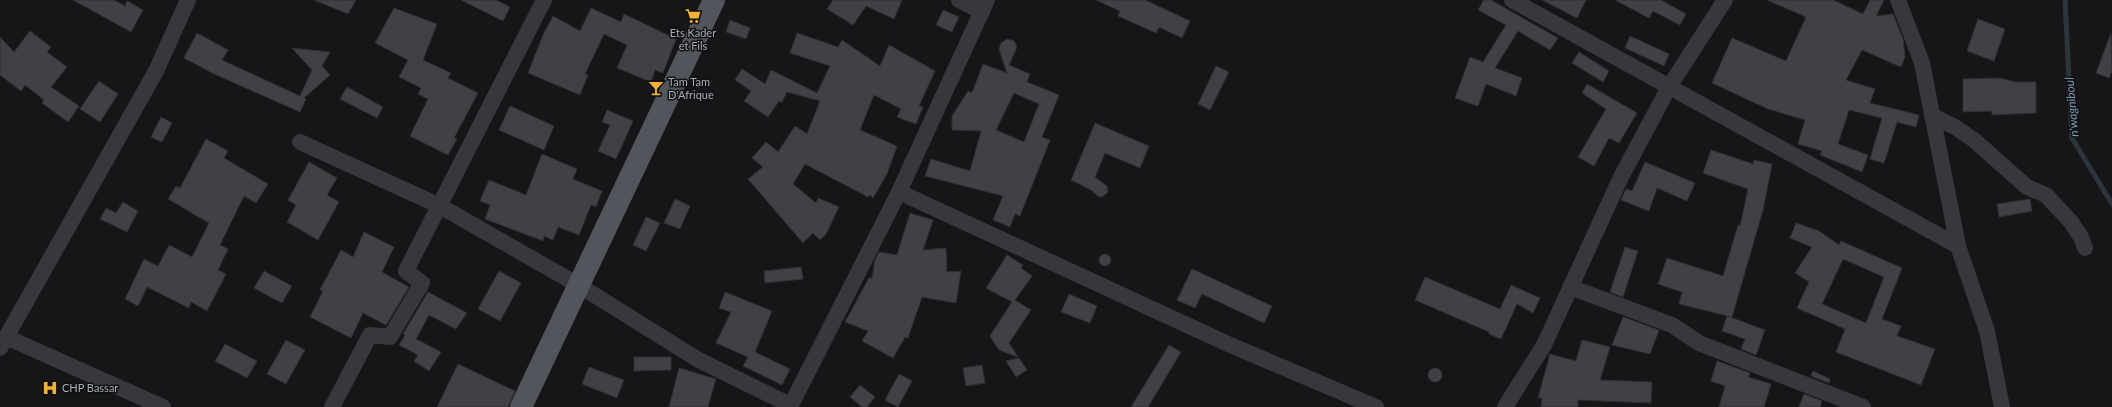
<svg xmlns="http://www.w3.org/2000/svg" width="2112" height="407" font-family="Lato,sans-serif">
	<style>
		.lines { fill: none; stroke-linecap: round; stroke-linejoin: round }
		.stream { stroke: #2c353c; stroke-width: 5 }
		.building { fill: #404145; stroke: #303034; fill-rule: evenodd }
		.minor { stroke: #37383d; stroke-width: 16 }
		.primary { stroke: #53555c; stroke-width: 22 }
		.labels { text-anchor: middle; stroke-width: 3; stroke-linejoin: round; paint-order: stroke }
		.poi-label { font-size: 11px; fill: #a8adb8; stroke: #111113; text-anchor: start }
		.water-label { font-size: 12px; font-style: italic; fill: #7f9bb3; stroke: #111113 }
	</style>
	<rect width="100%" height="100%" fill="#161618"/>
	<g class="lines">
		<!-- stream -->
		<path class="stream" d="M2065,0l7,138 40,66"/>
	</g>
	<!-- building -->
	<g class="building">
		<path d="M73,0h41l11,6 2,-5 16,9 -12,22z"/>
		<path d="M314,0h42l-8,14z"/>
		<path d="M461,0h35l14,7 -7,14z"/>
		<path d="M833,0h69l-8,19 -28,-13 -13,19 -26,-16z"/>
		<path d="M1096,0h49l45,21 -8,17 -23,-11 -3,6 -38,-17 2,-5z"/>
		<path d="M1484,0h7l67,38 -8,12 -32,-19 -23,37 27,10 -6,18 -30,-12 -8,22 -23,-8 15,-41 13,5 23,-37 -28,-15z"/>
		<path d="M1542,0h44l-9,18z"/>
		<path d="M1615,0h46l25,14 -6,11 -27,-14 -4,7z"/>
		<path d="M1767,0h66l30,14 7,-14h14l-8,16 17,-2 10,25 2,18 -4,10 -39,-17 -16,30 29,9 -5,14 49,12 -3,12 -19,-5 -13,41 -14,-4 12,-41 -33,-8 -11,34 30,11 -6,17 -42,-17 2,-4 -24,-7 7,-24 -37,-11 -56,-26 20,-45 54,23 20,-44z"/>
		<path d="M394,8l43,16 -14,36 28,13 -3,5 30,15 -24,45 3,1 -9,16 -38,-19 18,-37 -10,-5 3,-6 -22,-11 9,-17 -33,-17z"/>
		<path d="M591,8l30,14 3,-8 52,25 -13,34 -8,-3 -4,12 -34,-14 10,-23 -23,-11 -19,40 3,1 -8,20 -52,-22 15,-38 10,-19 27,15z"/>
		<path d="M943,10l16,7 -7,15 -16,-7z"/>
		<path d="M1978,19l27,10 -11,32 -27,-10z"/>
		<path d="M730,20l20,8 -4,11 -20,-7z"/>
		<path d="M30,31l21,16 -4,5 20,15 -16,20 28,19 -11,16 -26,-19 2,-3 -19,-15 -4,6 -21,-16v-38l14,15z"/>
		<path d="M197,33l31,17 -6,10 78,36 12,-26 -20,-22 38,4 -8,14 8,9 -26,23 2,1 -6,13 -86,-38 -30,-16z"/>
		<path d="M797,33l41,14 4,-7 38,26 9,-21 46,26 -16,35 4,1 -7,17 -19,-7 4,-8 -27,-14 -14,35 37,16 -10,28 -14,24 -3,-3 -2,2 -63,-33 -12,20 23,19 2,-5 21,9 -13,27 -6,6 -7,-7 -10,10 -55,-64 15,-12 -11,-9 14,-16 12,10 17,-26 12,8 13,-33 -33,-9 -5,10 -3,-1 -11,16 -24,-16 7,-10 -16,-11 7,-11 23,15 6,-14 46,23 13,-27 -40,-13z"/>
		<path d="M2111,33l1,38 -3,7 -13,-5z"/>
		<path d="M1630,36l39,18 -5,12 -39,-18z"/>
		<path d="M1007,39l7,2 3,6 -8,18 21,9 -3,8 32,13 -17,42 8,3 -30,76 -5,-2 -5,13 -17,-7 10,-24 -78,-20 6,-17 39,12 11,-40 -29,-1v-14l16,-25 4,2 11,-29 24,9 -8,-24 2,-6zM1014,93l25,11 -15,38 -28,-12z"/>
		<path d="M1579,52l30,19 -6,11 -31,-19z"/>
		<path d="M1216,66l13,6 -19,38 -12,-6z"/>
		<path d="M2000,78l15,4h21v31l-44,2v-4l-29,1v-33z"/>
		<path d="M99,81l19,13 -18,28 -20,-13z"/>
		<path d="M1587,84l50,29 -18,30 -10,-5 -15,28 -16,-9 28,-48 -24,-16z"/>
		<path d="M347,87l36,20 -6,11 -37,-19z"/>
		<path d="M510,106l44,20 -10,24 -45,-20z"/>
		<path d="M607,110l26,11 -17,38 -18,-8 12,-26 -8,-3z"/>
		<path d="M161,117l11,6 -10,19 -11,-5z"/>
		<path d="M1095,123l54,23 -9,22 -35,-15 -10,24 12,9 1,6 -6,5 -4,-1 -7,-6 -20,-10z"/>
		<path d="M206,139l22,12 -4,7 44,26 -12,19 -12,-7 -24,49 8,4 -10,21 8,4 -19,37 -16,-9 -2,6 -42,-21 -9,19 -13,-7 19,-40 14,7 11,-21 23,12 17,-34 -41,-24 8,-13 4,2z"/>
		<path d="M1711,150l42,14 1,-4 18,4 -9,46 -31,107 -53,-13 3,-12 -24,-8 9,-26 56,18 15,-51 2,1 8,-37 -45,-16z"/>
		<path d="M542,154l35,15 -4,10 29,12 -6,16 -5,-2 -12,30 -21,-8 -5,13 -9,-4 -1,5 -58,-22 5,-14 -10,-4 9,-21 37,15z"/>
		<path d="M309,162l28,16 -10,17 12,7 -21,38 -31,-18 9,-17 -8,-5z"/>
		<path d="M1645,162l50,21 -8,18 -30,-13 -8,23 -28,-11 5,-11 6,2z"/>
		<path d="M675,199l15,7 -10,23 -16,-6z"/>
		<path d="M2030,199l2,12 -33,6 -2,-13z"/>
		<path d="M123,202l15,9 -11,21 -27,-13 6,-11 10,5z"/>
		<path d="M910,213l23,7 -10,30 23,-2 1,24 14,-1 -5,32 -34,-6 -14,41 -3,-1 -12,21 -31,-17 6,-10 -23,-9 24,-44h3l3,-18 4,-8 18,3z"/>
		<path d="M646,217l14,6 -14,28 -13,-6z"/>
		<path d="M1796,223l23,8 20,14 2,-4 61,27 -20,51 19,7 -4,10 38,13 -14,36 -85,-33 9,-23 -48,-21 12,-26 -14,-9 17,-26 -22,-9zM1843,259l41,18 -18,46 -44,-19z"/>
		<path d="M364,232l30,15 -12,25 27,15 -23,38 -23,-12 -12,25 -41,-21 13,-26 -3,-1 21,-40 12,7z"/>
		<path d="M1625,247l13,4 -15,46 -13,-5z"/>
		<circle cx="1105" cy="260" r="6"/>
		<path d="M1007,255l16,10 -2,3 11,8 -17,24 16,10 -22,33 9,14 -19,-7 -9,-14 22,-34 -26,-14z"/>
		<path d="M801,267l2,12 -38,4 -1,-12z"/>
		<path d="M1192,269l80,37 -8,17 -62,-29 -7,14 -18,-8z"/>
		<path d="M264,271l28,15 -10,17 -28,-15z"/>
		<path d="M499,271l22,12 -21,38 -22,-12z"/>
		<path d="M1425,277l75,32 11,-24 29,13 -7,15 -16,-9 -16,35 -12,-5v-2l-74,-32z"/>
		<path d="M428,292l39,21 -11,16 -27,-14 -13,24 25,13 -12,19 -15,-10 4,-6 -19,-10 6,-10 -2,-1z"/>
		<path d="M725,292l47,19 -17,41 35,17 -8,16 -39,-19 5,-9 -32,-14 15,-31 -12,-4z"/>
		<path d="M1069,294l28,12 -7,17 -29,-11z"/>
		<path d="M1727,316l38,14 -9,25 -15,-6 4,-10 -23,-8z"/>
		<path d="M1623,317l36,13 -9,24 -38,-9z"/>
		<path d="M286,340l19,10 -19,34 -19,-10z"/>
		<path d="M1582,340l28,7 -10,33 52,2 -1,21 -73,-3v7h-37l1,-9h-4l12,-44 26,7z"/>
		<path d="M225,344l32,17 -10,17 -32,-17z"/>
		<path d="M1169,345l12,7 -33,55h-17z"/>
		<path d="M634,357h37v13l-37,1z"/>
		<path d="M1019,358l8,12 -11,7 -10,-16z"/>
		<path d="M1717,361l33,12 -2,4 23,7 -7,23h-45l6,-21 -14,-5z"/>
		<path d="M458,364l57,27 -7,16h-71z"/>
		<path d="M982,365l3,18 -19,3 -3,-18z"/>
		<path d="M589,367l35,13 -7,18 -35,-14z"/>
		<circle cx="1435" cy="375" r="7"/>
		<path d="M679,368l37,11 -8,28h-39z"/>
		<path d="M1813,371l17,8 -1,4 -18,-7z"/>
		<path d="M899,374l13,7 -14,26 -13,-7z"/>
		<path d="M860,385l15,12 -8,10h-5l-12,-10z"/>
		<path d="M1804,394l18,7 -2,6h-21z"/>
	</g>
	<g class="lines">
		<!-- minor -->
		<g class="minor">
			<path d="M959,0l23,12"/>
			<path d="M1512,0l446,246"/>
			<path d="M1898,0l24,63 36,183 29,85 15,76"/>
			<path d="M1932,116l23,11 19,13 53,47 19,8 25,27 10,15 4,11"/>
			<path d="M300,142l140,64 140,80 117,73 93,46"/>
			<path d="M899,192l329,152 148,63"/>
			<path d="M1570,287l102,38 27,18 164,64"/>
			<path d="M6,337l157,70"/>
			<path d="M0,348l156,-277 32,-71"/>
			<path d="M332,407l38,-72 20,2 32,-54 -16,-12 138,-271"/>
			<path d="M790,407l109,-215 88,-192"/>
			<path d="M1505,407l39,-62 77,-168 48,-90 56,-87"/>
		</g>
		<!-- primary -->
		<path class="primary" d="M521,407l193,-407"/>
	</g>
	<!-- icons -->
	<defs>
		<symbol id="supermarket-bare" viewBox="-9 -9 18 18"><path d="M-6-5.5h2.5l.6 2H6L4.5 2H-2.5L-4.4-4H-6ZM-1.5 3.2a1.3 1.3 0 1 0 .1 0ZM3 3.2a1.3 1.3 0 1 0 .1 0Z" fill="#f2b134" stroke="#111113" stroke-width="2.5" paint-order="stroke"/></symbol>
		<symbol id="bar-bare" viewBox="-9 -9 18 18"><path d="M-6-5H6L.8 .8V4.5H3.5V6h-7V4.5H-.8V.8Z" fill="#f2b134" stroke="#111113" stroke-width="2.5" paint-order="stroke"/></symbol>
		<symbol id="hospital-bare" viewBox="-9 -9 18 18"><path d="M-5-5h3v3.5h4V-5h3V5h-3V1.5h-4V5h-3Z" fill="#f2b134" stroke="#111113" stroke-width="2.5" paint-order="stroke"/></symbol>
	</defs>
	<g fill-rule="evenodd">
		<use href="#supermarket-bare" x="682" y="5" width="22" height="22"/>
		<use href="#bar-bare" x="645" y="77" width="22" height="22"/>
		<use href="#hospital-bare" x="39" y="377" width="22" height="22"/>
	</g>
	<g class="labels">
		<!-- poi labels -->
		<g class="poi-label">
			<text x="693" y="37" text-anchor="middle">Ets Kader<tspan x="693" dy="13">et Fils</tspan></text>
			<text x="668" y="86">Tam Tam<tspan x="668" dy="13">D'Afrique</tspan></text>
			<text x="62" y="392">CHP Bassar</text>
		</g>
		<!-- water labels -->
		<g class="water-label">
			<text transform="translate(2072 107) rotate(-95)" y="4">n'wagniboul</text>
		</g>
	</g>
</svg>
